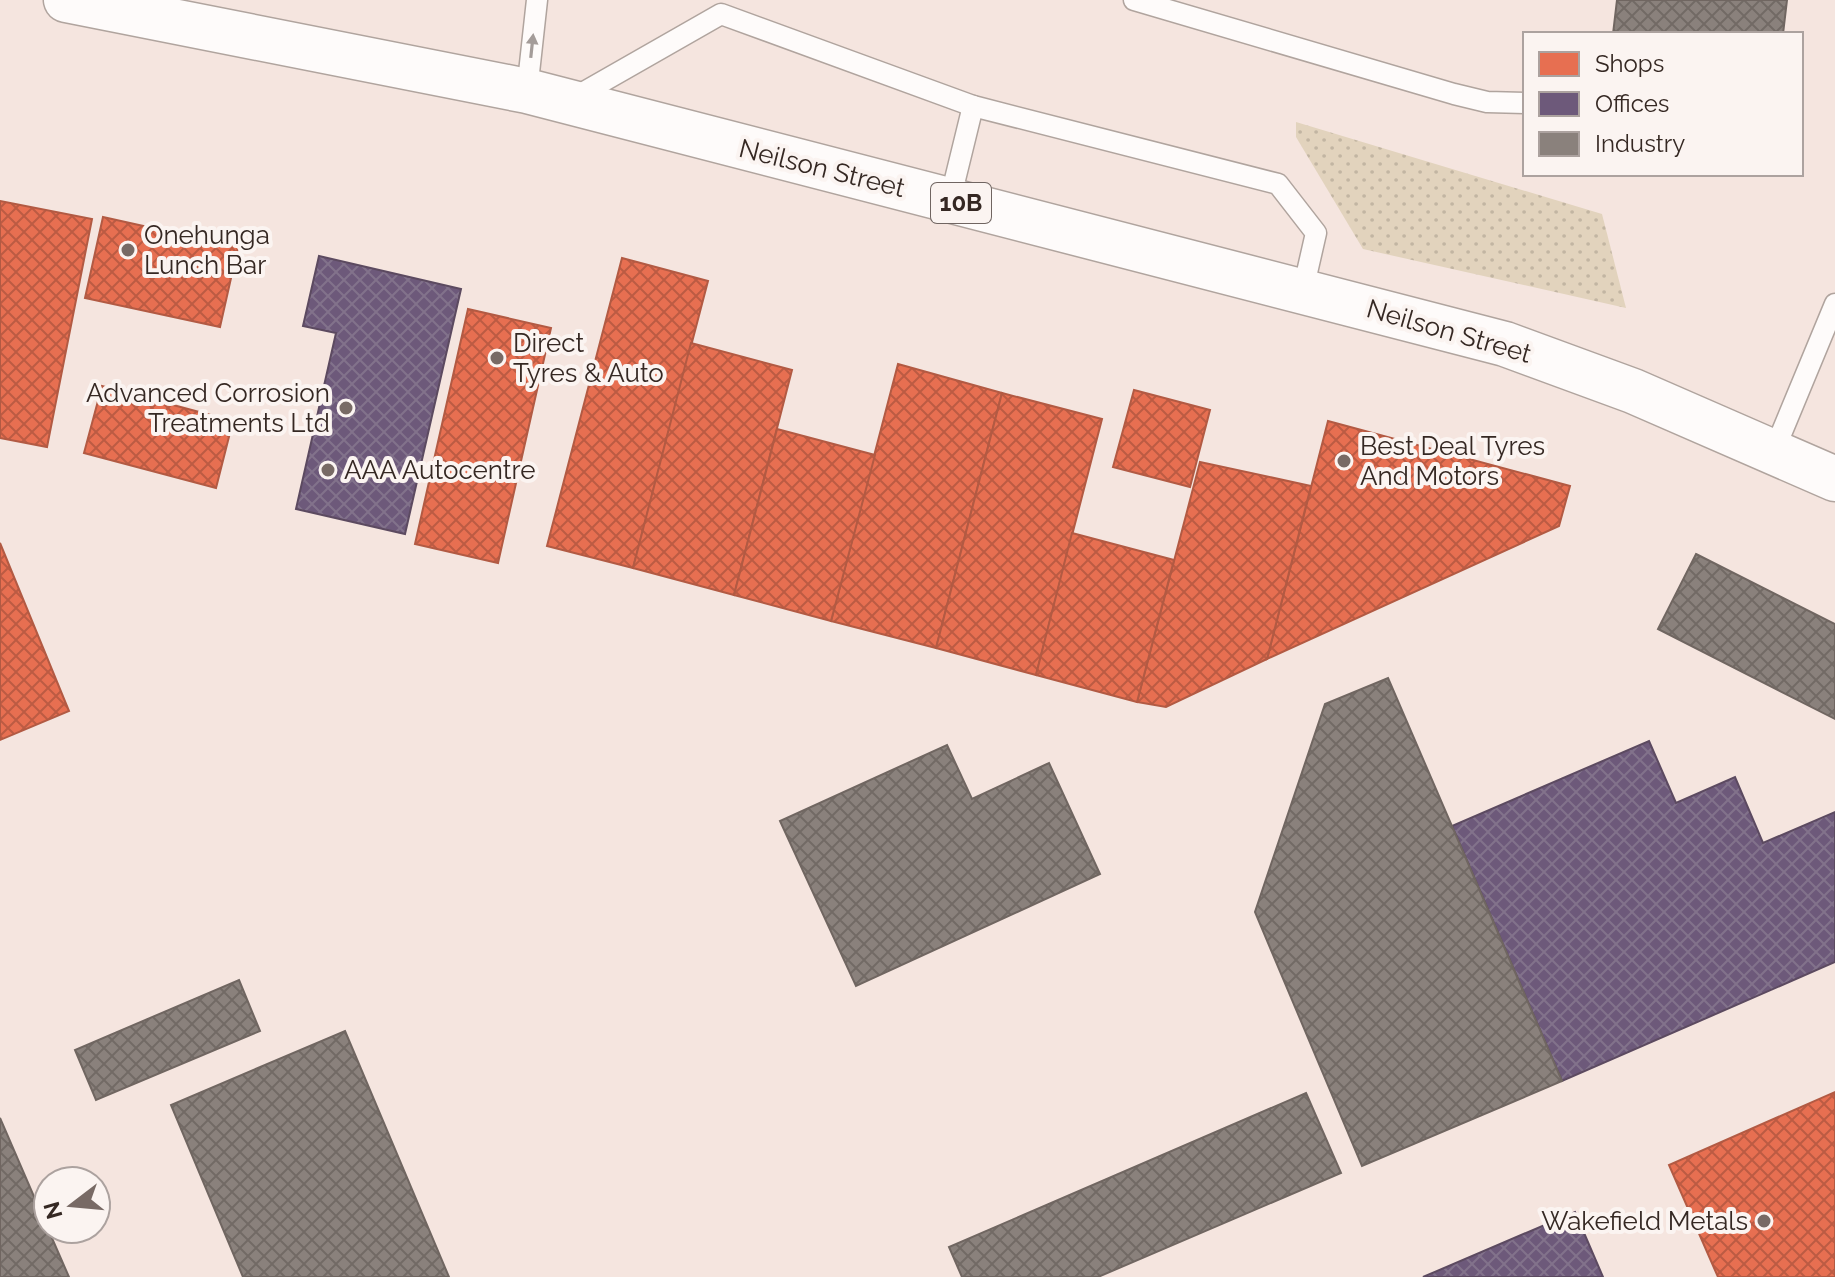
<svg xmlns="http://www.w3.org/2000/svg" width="1835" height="1277" font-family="Raleway,sans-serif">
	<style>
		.grass { fill: url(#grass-dots) }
		.shops { fill: url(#shops-cross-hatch); stroke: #b25a43; stroke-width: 2 }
		.offices { fill: url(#offices-cross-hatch); stroke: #5c4a60; stroke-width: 2 }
		.industry { fill: url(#industry-cross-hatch); stroke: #706661; stroke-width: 2 }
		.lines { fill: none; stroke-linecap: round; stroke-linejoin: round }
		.service-casing { stroke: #b0a49e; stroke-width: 23 }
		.primary-casing { stroke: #b0a49e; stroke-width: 47 }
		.service { stroke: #fefbfa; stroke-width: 20 }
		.primary { stroke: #fefbfa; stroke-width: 44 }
		.oneway { fill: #a49c99 }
		.poi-dot { fill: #786a65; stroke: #fbf4f1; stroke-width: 3 }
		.labels { text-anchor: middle; stroke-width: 8; stroke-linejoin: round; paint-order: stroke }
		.shield { fill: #fbf4f1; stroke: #706561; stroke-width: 2 }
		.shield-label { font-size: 24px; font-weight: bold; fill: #352823 }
		.street-label { font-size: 26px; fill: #352823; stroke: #fbf4f1 }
		.poi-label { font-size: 26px; fill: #352823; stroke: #fbf4f1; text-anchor: start }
	</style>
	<defs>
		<pattern id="grass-dots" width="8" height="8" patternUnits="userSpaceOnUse" patternTransform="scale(2)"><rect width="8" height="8" fill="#e2d3bd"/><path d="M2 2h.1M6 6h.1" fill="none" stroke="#c2b5a2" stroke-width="1.8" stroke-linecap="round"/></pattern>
		<pattern id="shops-cross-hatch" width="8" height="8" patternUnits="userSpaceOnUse" patternTransform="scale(2)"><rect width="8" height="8" fill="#e76f51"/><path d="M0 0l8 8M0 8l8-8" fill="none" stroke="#bc5b43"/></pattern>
		<pattern id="offices-cross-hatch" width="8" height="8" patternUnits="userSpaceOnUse" patternTransform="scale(2)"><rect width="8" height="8" fill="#6d597a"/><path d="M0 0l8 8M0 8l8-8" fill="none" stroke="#82728b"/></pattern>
		<pattern id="industry-cross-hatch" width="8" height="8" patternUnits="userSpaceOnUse" patternTransform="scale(2)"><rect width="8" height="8" fill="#8a817c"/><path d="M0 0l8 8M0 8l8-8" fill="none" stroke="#726a65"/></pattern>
	</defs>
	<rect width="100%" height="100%" fill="#f5e5df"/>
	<!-- grass -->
	<path class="grass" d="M1296,122l306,92 24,94 -263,-59 -67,-112z"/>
	<!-- shops -->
	<g class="shops">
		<path d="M0,201l92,18 -45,228 -47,-9z"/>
		<path d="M103,217l135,30 -18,80 -135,-29z"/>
		<path d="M622,258l86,23 -75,287 -86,-22z"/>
		<path d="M468,309l83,19 -53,235 -83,-19z"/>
		<path d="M691,343l101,27 -58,225 -101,-27z"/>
		<path d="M898,364l104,29 -66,255 -105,-27z"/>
		<path d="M102,386l131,35 -17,67 -132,-35z"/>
		<path d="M1134,390l76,20 -20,77 -77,-20z"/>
		<path d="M1002,393l100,26 -66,256 -100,-27z"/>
		<path d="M1328,421l242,65 -11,40 -292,133z"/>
		<path d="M777,429l98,26 -44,166 -97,-26z"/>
		<path d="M1200,462l111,24 -44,173 -101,48 -29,-5z"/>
		<path d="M1072,533l102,27 -37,142 -101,-27z"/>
		<path d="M0,543l69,168 -69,29z"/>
		<path d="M1835,1092v185h-117l-49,-112z"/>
	</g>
	<!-- offices -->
	<g class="offices">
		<path d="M319,256l142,33 -56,245 -109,-25 40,-176 -33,-7z"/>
		<path d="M1649,741l27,62 59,-26 28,66 72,-31v150l-273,119 -110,-255z"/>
		<path d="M1575,1212l28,65h-180z"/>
	</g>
	<!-- industry -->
	<g class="industry">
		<path d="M1617,0h170l-4,34h-170z"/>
		<path d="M1696,554l139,70v95l-177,-90z"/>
		<path d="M1388,678l174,403 -200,85 -107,-254 70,-208z"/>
		<path d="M947,745l25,54 77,-36 51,111 -244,112 -76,-165z"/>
		<path d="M239,980l21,51 -164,69 -21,-50z"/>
		<path d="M345,1031l104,246h-206l-72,-172z"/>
		<path d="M1306,1093l35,80 -243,104h-136l-13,-30z"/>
		<path d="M0,1118l48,111 21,48h-69z"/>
	</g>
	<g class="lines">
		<defs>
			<g id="service">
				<path d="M1134,0l320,94 33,8 38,1"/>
				<path d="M527,91l10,-91"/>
				<path d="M572,99l149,-85 252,92 -23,94"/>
				<path d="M973,106l305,78 38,49 -13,57"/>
				<path d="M1774,451l61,-147"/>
			</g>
			<path id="primary" d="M66,0l461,91 978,253 128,47 202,88"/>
		</defs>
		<!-- service casing -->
		<use href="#service" class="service-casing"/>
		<!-- primary casing -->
		<use href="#primary" class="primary-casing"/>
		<!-- service -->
		<use href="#service" class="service"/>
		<!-- primary -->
		<use href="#primary" class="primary"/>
	</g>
	<!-- one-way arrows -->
	<defs><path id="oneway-solid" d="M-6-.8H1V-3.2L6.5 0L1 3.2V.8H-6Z" transform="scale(2)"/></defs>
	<use class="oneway" href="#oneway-solid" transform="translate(532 46) rotate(-84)"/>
	<!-- markers -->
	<g class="poi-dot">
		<circle cx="128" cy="250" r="8"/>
		<circle cx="497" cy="358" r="8"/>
		<circle cx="346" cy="408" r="8"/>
		<circle cx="1344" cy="461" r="8"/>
		<circle cx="328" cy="470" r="8"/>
		<circle cx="1764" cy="1221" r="8"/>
	</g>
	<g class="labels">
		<!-- shield labels -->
		<rect class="shield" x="931" y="183" width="60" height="40" rx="6"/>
		<g class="shield-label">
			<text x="961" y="211">10B</text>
		</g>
		<!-- street labels -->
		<g class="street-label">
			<text transform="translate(822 168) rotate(14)" y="9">Neilson Street</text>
			<text transform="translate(1449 331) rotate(16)" y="9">Neilson Street</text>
		</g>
		<!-- poi labels -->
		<g class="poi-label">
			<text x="144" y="244">Onehunga<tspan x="144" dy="30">Lunch Bar</tspan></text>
			<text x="513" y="352">Direct<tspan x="513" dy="30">Tyres &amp; Auto</tspan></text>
			<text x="330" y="402" text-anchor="end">Advanced Corrosion<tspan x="330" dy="30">Treatments Ltd</tspan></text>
			<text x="1360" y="455">Best Deal Tyres<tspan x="1360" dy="30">And Motors</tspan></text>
			<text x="344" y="479">AAA Autocentre</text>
			<text x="1748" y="1230" text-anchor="end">Wakefield Metals</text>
		</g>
	</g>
	<!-- legend -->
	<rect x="1523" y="32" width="280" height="144" fill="#fbf4f1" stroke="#aca29f" stroke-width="2"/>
	<rect x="1539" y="52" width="40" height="24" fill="#e76f51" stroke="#aca29f" stroke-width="2"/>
	<text x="1595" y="72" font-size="24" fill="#352823">Shops</text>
	<rect x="1539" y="92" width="40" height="24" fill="#6d597a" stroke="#aca29f" stroke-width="2"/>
	<text x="1595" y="112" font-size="24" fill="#352823">Offices</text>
	<rect x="1539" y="132" width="40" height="24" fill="#8a817c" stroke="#aca29f" stroke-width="2"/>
	<text x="1595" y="152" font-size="24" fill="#352823">Industry</text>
	<!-- north arrow -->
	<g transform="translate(72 1205) rotate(254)"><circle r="38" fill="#fbf4f1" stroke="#aca29f" stroke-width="2"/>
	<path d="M0-6L14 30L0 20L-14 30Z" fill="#786a65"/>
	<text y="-12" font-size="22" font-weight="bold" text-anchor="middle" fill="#352823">N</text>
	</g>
</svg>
